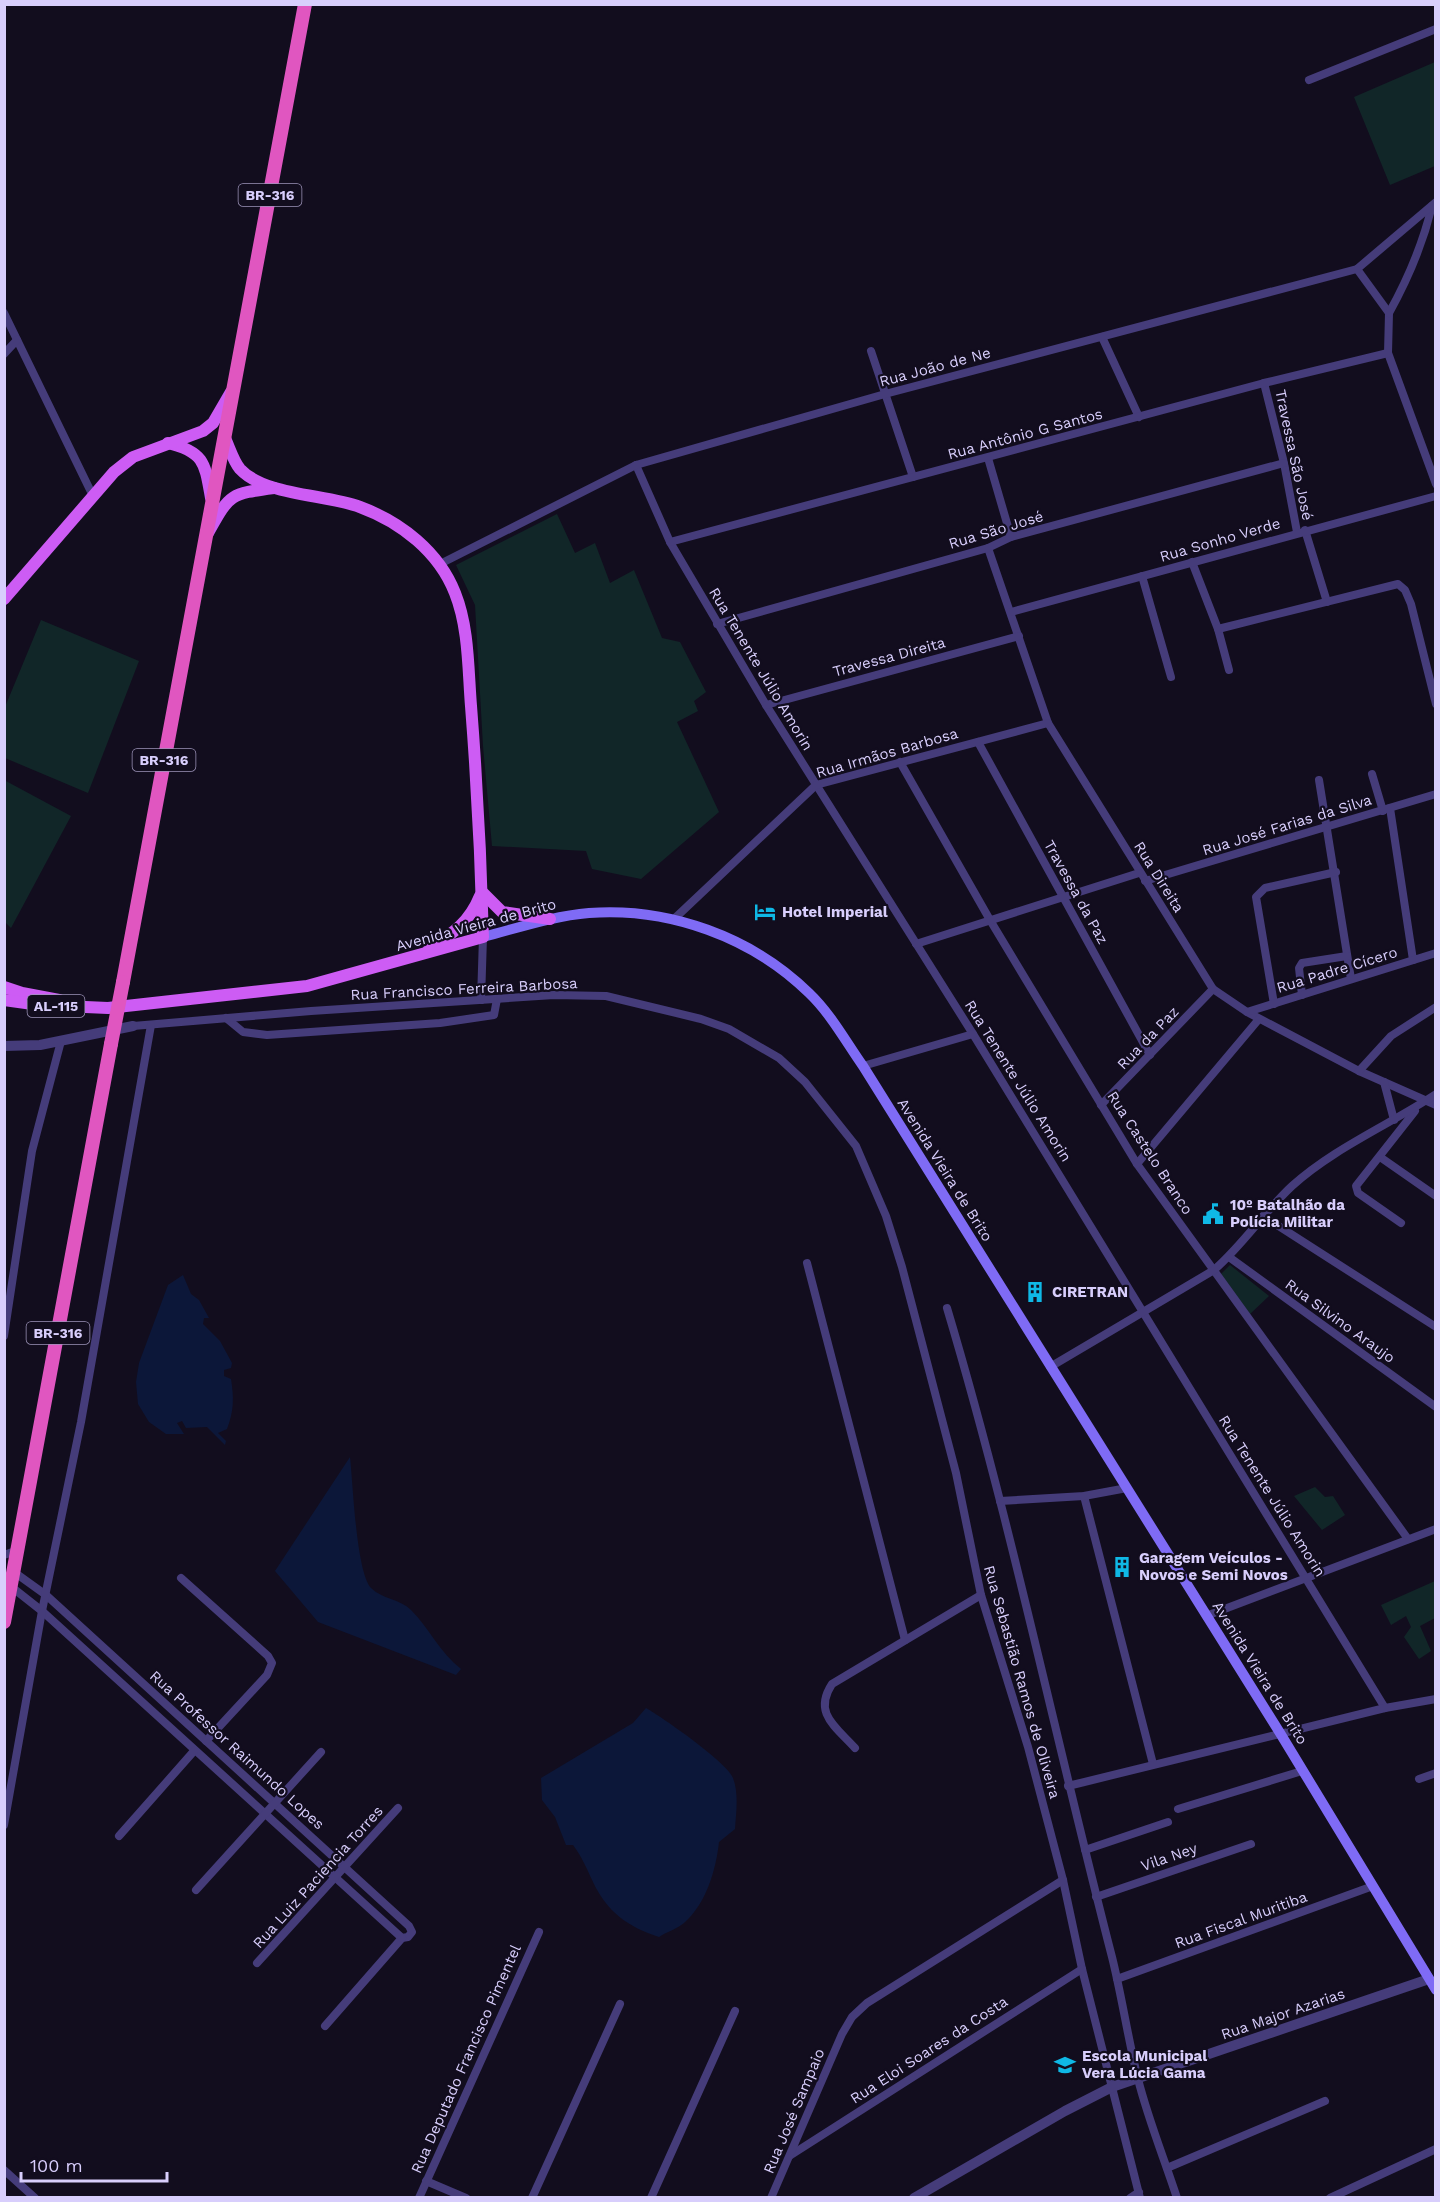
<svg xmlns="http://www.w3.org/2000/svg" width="1440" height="2202" font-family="'Work Sans',sans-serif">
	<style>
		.green { fill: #112628 }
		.water { fill: #0c1739 }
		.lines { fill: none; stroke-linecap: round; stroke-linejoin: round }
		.minor { stroke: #453c7a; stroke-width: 8 }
		.tertiary { stroke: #453c7a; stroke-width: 10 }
		.secondary { stroke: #7f6bf5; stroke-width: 10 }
		.primary { stroke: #cd5cf4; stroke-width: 12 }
		.trunk { stroke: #e056c0; stroke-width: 14 }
		.trunk-bridge { stroke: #e056c0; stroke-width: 14 }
		.labels { text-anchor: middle; stroke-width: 4.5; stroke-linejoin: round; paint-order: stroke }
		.shield { fill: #120d1e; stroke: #9d94b9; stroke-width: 1.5 }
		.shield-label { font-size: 14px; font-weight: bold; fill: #d8cefc }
		.street-label { font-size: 15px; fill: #d8cefc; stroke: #120d1e }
		.poi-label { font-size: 15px; font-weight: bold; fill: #d8cefc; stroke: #120d1e; text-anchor: start }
	</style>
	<rect width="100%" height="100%" fill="#120d1e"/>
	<!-- green -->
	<g class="green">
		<path d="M1435,62v104l-45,19 -36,-88z"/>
		<path d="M557,514l18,39 20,-10 15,40 24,-13 28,68 18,4 26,50 -12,9 4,10 -21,11 42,90 -78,67 -49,-10 -6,-18 -94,-5 -9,-100 -8,-141 -19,-40z"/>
		<path d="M41,620l98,41 -51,132 -83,-35v-51z"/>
		<path d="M4,780l67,36 -60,112 -7,-7z"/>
		<path d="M1230,1265l39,31 -19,18 -29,-40z"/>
		<path d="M1315,1487l10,10 8,-1 12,19 -23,15 -28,-34z"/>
		<path d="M1435,1581v37l-15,8 11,25 -12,8 -15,-22 7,-10 -5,-11 -15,9 -10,-20z"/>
	</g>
	<!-- water -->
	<g class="water">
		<path d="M183,1275l8,19 8,6 10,18h-5l-1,6 17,17 12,22 -1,5 -7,2v6l7,3c3,19 3,32 -4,50l-9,4 8,8 -1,4 -18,-18 -21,1 -4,-7 -5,2 7,11h-18l-17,-12 -11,-18 -2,-22 3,-19 29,-78z"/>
		<path d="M350,1457c3,26 6,114 21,131 11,11 29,11 40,22 18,18 29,43 50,59l-5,6 -138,-53 -43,-51z"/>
		<path d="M646,1708c16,9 82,55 87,70 6,15 3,36 2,51l-16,13c-3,28 -13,62 -35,81 -7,6 -18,9 -25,14 -31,-10 -52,-25 -66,-55 -6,-13 -11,-25 -20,-37h-7l-11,-28 -13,-17 -1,-22 92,-55z"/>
	</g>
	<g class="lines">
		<!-- minor -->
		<g class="minor">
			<path d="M1309,80l127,-51"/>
			<path d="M1357,269l32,44 -1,40 48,131"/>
			<path d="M4,313l89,183"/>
			<path d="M1389,313c19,-34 34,-70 43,-107"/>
			<path d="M1102,337l37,80"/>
			<path d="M871,351l42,126"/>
			<path d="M4,354l13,-14"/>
			<path d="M1264,383l20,80 13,69"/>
			<path d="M988,458l23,79"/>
			<path d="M636,465l34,77 96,163 207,329 412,674"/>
			<path d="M1305,530l22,72"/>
			<path d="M670,542l594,-159 124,-30"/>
			<path d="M988,548l60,175 165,266 34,23 112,59 77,34"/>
			<path d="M1192,562l26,67 11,41"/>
			<path d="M438,565l198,-100 249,-71 472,-125 79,-67"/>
			<path d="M1142,576l29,101"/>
			<path d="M1011,612l425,-116"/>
			<path d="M717,624l271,-76 23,-11 273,-74"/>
			<path d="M1218,629l180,-45 7,6 6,14 25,100"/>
			<path d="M766,705l253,-69"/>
			<path d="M978,742l172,313"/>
			<path d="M900,762l90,158 147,244 271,375"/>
			<path d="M1372,774l11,37"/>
			<path d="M1319,780l32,199"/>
			<path d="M1390,808l23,152"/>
			<path d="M1145,881l291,-87"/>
			<path d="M674,919l142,-134 232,-62"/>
			<path d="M916,944l223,-71"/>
			<path d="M1302,995l-3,-27 3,-5 45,-7"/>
			<path d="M481,1000l2,-63"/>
			<path d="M1274,1004l-18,-107 9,-9 71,-16"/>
			<path d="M1247,1012l189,-59"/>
			<path d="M226,1018l17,14 24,3 173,-12 54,-8 3,-16"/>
			<path d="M133,1026l178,-15 243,-16 52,1 95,23 28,10 50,29 26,24 51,64 30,70 16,51 54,206 25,122 47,152 35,133 19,89 58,229"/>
			<path d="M863,1066l110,-32"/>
			<path d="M1359,1071l32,-35 45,-29"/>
			<path d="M1384,1082l10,38"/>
			<path d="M1101,1105l112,-116"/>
			<path d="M1380,1157l56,39"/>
			<path d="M1137,1164l122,-145"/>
			<path d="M1263,1216l173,111"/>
			<path d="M1401,1223l-43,-30 -2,-7 59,-75"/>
			<path d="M1229,1257l207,150"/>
			<path d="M807,1263l98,377"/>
			<path d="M947,1308c64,214 109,433 165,649 10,40 16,82 26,122 10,40 26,79 39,119"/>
			<path d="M4,1336l28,-185 29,-110"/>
			<path d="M1050,1367l164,-97c29,-25 50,-58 78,-84 42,-38 97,-61 144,-92"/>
			<path d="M1084,1496l69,268"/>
			<path d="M1000,1501l84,-5 43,-8"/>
			<path d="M4,1555l14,-5"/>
			<path d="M14,1572l32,23 363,331 3,6 -4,5 -6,1 -77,88"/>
			<path d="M181,1578l87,78 4,7 -5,12 -61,66"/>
			<path d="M4,1581l38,30 360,327"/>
			<path d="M1206,1616l230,-87"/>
			<path d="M855,1748c-20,-22 -42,-35 -23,-64l149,-89"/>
			<path d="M1419,1779l17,-6"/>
			<path d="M1068,1786l317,-78 51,-9"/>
			<path d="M1178,1809l124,-38"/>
			<path d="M4,1825l38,-214 39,-189 70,-397"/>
			<path d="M119,1836l75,-85"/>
			<path d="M1085,1850l83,-28"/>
			<path d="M196,1890l125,-138"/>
			<path d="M1096,1897l155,-53"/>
			<path d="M257,1963l141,-155"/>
			<path d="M1117,1979l256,-93"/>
			<path d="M791,2155l291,-186"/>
			<path d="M1167,2168l158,-67"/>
			<path d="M4,2170l31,28"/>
			<path d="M426,2181l40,17"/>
			<path d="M419,2198l120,-266"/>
			<path d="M532,2198l88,-194"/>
			<path d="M651,2198l84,-187"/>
			<path d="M771,2198l71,-164 10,-17 15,-14 196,-123"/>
			<path d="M1130,2198l9,-6"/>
			<path d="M1330,2198l106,-49"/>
		</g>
		<!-- tertiary -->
		<g class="tertiary">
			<path d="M4,1046l36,-1 93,-19"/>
			<path d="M914,2198l151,-87 47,-24 317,-108"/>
		</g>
		<!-- secondary -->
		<path class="secondary" d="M483,937c35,-9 70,-21 106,-24 80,-6 163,24 220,80 22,21 37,49 54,73l417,667 156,257"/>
		<!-- primary -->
		<g class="primary">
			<path d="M168,443c37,9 37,21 43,55"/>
			<path d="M208,533c22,-39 21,-39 66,-45"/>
			<path d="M4,599l110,-127 19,-15 70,-26 10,-8 18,-31"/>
			<path d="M482,892l20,20 48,7"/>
			<path d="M429,949c24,-16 40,-26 51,-53"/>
			<path d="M4,987l18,6 37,7"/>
			<path d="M4,1000l36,5 68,3 199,-22 176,-49c-2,-77 -6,-154 -12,-231 -3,-37 -2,-78 -16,-113 -16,-41 -54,-71 -95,-86 -34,-13 -95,-11 -120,-38 -7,-8 -11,-23 -16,-33"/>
		</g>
		<!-- trunk -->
		<g class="trunk">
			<path d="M123,982l182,-978"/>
			<path d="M4,1622l107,-578"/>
		</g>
		<!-- trunk-bridge -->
		<path class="trunk-bridge" d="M111,1044l12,-62"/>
	</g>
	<!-- icons -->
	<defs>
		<symbol id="hotel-bare" viewBox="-9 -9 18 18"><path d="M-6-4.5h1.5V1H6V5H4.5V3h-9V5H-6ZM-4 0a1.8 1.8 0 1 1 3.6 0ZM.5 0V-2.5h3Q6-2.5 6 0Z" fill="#0fb8e6" stroke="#120d1e" stroke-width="2.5" paint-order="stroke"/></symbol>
		<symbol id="civic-bare" viewBox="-9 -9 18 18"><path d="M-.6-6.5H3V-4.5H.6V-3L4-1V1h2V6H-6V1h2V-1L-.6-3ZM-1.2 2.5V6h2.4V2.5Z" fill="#0fb8e6" stroke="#120d1e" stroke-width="2.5" paint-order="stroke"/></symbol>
		<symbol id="building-bare" viewBox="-9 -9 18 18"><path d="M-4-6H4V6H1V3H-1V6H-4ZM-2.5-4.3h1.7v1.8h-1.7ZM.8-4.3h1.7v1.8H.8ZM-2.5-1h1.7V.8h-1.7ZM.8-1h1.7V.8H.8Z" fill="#0fb8e6" stroke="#120d1e" stroke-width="2.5" paint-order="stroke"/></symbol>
		<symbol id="school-bare" viewBox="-9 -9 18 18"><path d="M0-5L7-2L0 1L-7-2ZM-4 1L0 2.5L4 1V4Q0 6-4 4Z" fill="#0fb8e6" stroke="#120d1e" stroke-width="2.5" paint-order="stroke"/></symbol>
	</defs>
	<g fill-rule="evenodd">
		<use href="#hotel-bare" x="750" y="897" width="30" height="30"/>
		<use href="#civic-bare" x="1198" y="1199" width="30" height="30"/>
		<use href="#building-bare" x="1020" y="1277" width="30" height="30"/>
		<use href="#building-bare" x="1107" y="1552" width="30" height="30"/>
		<use href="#school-bare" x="1050" y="2050" width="30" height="30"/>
	</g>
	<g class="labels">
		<!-- shield labels -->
		<g class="shield">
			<rect x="238.5" y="184" width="63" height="22" rx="4.5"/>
			<rect x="132.5" y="749" width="63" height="22" rx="4.5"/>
			<rect x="27.5" y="995" width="57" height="22" rx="4.5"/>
			<rect x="26.5" y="1322" width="63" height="22" rx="4.5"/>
		</g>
		<g class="shield-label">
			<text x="270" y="200">BR-316</text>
			<text x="164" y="765">BR-316</text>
			<text x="56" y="1011">AL-115</text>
			<text x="58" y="1338">BR-316</text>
		</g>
		<!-- street labels -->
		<g class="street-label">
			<text transform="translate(935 367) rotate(-15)" y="5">Rua João de Ne</text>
			<text transform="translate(1025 434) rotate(-15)" y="5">Rua Antônio G Santos</text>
			<text transform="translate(1294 455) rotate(78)" y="5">Travessa São José</text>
			<text transform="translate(996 530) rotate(-17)" y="5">Rua São José</text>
			<text transform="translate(1220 540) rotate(-16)" y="5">Rua Sonho Verde</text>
			<text transform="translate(889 657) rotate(-15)" y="5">Travessa Direita</text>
			<text transform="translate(761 669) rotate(59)" y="5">Rua Tenente Júlio Amorin</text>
			<text transform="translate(887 753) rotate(-16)" y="5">Rua Irmãos Barbosa</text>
			<text transform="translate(1287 825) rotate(-17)" y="5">Rua José Farias da Silva</text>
			<text transform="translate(1159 877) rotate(58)" y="5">Rua Direita</text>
			<text transform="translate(1076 892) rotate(61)" y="5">Travessa da Paz</text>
			<text transform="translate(476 925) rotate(-15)" y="5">Avenida Vieira de Brito</text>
			<text transform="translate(1337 970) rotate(-17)" y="5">Rua Padre Cícero</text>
			<text transform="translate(464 989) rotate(-3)" y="5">Rua Francisco Ferreira Barbosa</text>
			<text transform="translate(1148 1038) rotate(-46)" y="5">Rua da Paz</text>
			<text transform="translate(1018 1081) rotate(58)" y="5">Rua Tenente Júlio Amorin</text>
			<text transform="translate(1150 1153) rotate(57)" y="5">Rua Castelo Branco</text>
			<text transform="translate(945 1170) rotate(58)" y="5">Avenida Vieira de Brito</text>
			<text transform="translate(1340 1321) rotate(36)" y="5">Rua Silvino Araujo</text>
			<text transform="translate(1272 1496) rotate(58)" y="5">Rua Tenente Júlio Amorin</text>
			<text transform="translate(1260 1673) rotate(58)" y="5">Avenida Vieira de Brito</text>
			<text transform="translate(1022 1682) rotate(74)" y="5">Rua Sebastião Ramos de Oliveira</text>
			<text transform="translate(237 1750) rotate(42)" y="5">Rua Professor Raimundo Lopes</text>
			<text transform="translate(1169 1857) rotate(-19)" y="5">Vila Ney</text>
			<text transform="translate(318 1877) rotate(-48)" y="5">Rua Luiz Paciencia Torres</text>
			<text transform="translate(1241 1920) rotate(-20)" y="5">Rua Fiscal Muritiba</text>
			<text transform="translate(1283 2014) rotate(-19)" y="5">Rua Major Azarias</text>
			<text transform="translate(929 2050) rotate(-33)" y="5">Rua Eloi Soares da Costa</text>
			<text transform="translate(466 2059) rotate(-66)" y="5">Rua Deputado Francisco Pimentel</text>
			<text transform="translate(794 2111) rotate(-67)" y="5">Rua José Sampaio</text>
		</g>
		<!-- poi labels -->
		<g class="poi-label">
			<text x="782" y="917">Hotel Imperial</text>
			<text x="1230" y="1210">10º Batalhão da<tspan x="1230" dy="17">Polícia Militar</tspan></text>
			<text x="1052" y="1297">CIRETRAN</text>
			<text x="1139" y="1563">Garagem Veículos -<tspan x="1139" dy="17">Novos e Semi Novos</tspan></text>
			<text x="1082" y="2061">Escola Municipal<tspan x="1082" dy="17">Vera Lúcia Gama</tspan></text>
		</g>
	</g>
	<!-- border -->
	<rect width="1440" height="2202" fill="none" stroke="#d8cefc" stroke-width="12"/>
	<!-- scale -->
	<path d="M21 2172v9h146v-9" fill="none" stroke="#d8cefc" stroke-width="3"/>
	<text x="30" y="2172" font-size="18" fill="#d8cefc" stroke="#120d1e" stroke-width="4.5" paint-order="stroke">100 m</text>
</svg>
